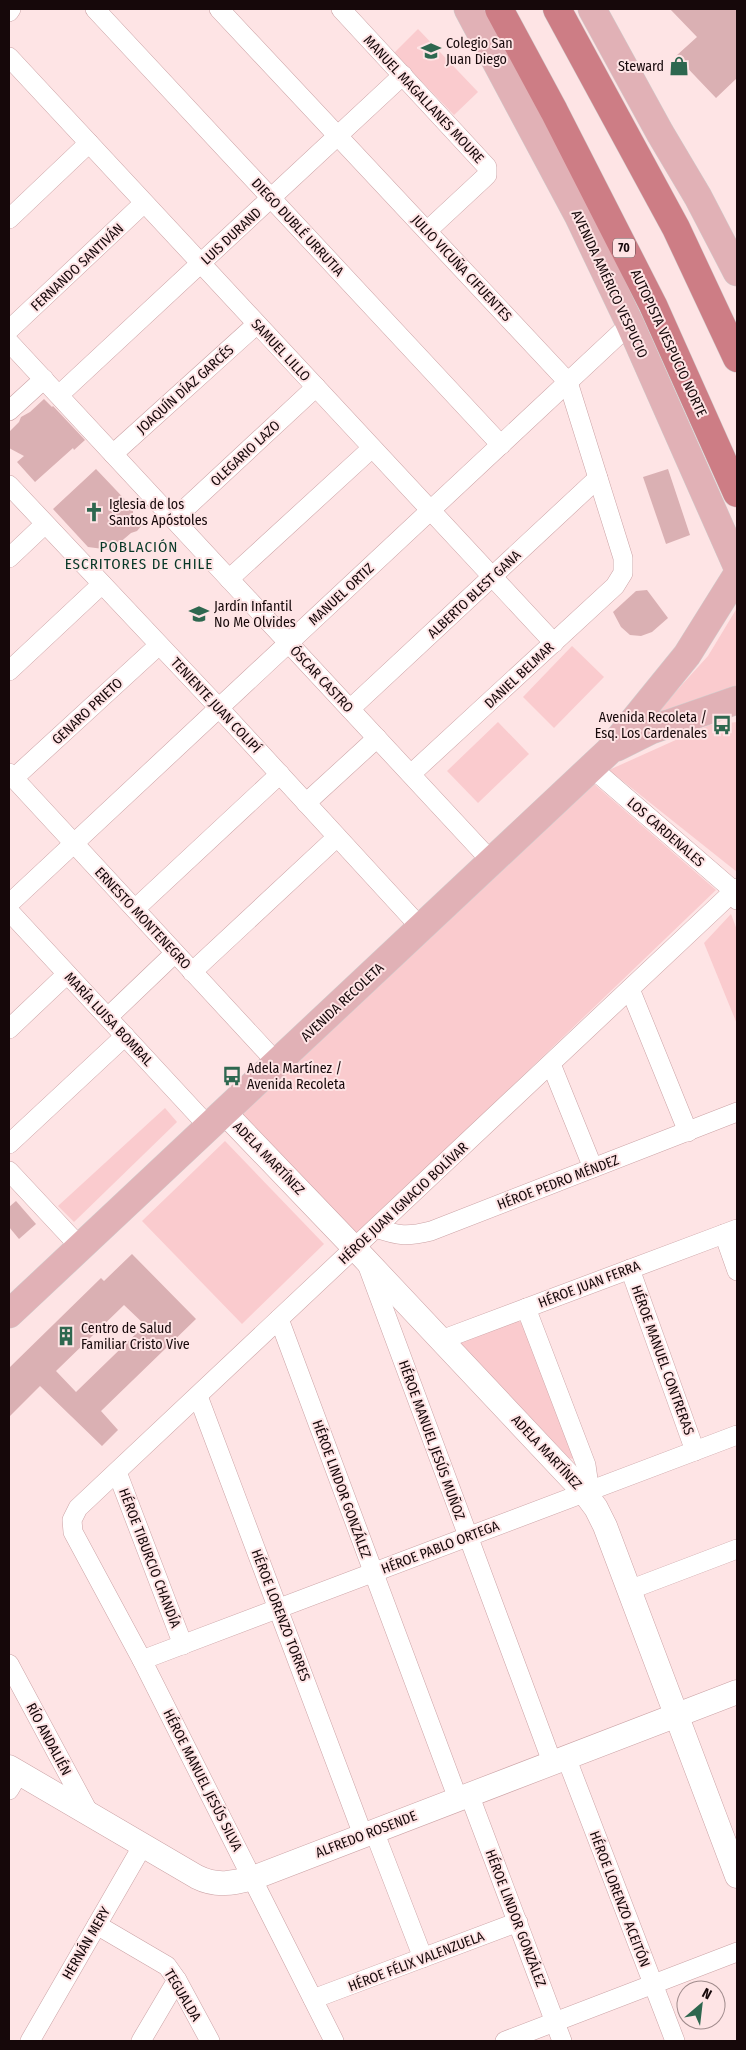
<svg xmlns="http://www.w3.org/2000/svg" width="746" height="2050" font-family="'Fira Sans Condensed',sans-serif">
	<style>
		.green { fill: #facbce }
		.building { fill: #dab0b3; fill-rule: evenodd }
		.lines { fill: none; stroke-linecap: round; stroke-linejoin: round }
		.minor-casing { stroke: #cba2a5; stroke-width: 20 }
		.tertiary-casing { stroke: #cba2a5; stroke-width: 25 }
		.primary-casing { stroke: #d0cece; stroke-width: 29 }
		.motorway-casing { stroke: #d0cece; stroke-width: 29 }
		.minor { stroke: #fff; stroke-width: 19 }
		.tertiary { stroke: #fff; stroke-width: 24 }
		.primary { stroke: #e1b1b6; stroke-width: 28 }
		.motorway { stroke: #cd7d85; stroke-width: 28 }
		.labels { text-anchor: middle; stroke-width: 4; stroke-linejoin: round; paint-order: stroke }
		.shield { fill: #fee4e5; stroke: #5c4a4c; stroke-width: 1 }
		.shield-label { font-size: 12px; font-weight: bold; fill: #16080a }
		.poi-label { font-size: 14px; fill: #16080a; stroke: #fee4e5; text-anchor: start }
		.street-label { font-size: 14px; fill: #16080a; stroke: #fee4e5 }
		.neighbourhood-label { font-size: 15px; letter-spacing: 1px; fill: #073827; stroke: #fee4e5 }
	</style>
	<rect width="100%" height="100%" fill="#fee4e5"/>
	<!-- green -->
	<g class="green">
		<path d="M418,29l60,63 -24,23 -60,-62z"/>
		<path d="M737,608v78l-86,33 57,-63z"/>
		<path d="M572,646l32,31 -50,51 -31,-31z"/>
		<path d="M498,722l31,32 -51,49 -31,-32z"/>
		<path d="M737,722v150l-128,-102 100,-45z"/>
		<path d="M593,783l123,107 -359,345 -119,-123z"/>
		<path d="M731,914l6,16v94l-33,-81z"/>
		<path d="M165,1108l12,14 -103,100 -16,-16z"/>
		<path d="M225,1141l99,103 -82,80 -100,-103z"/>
		<path d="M518,1321l9,4 50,135 -8,-2 -112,-118z"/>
	</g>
	<!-- building -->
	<g class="building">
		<path d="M670,9h67v69l-21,20 -40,-42 21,-19z"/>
		<path d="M44,399l8,8 1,-1 32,34 -11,10 -1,-2 -38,34 -18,-20 7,-6 -15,-8v-16l10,-10 2,-5 9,-5z"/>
		<path d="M96,469l37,39v7l6,2 3,8 -5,6 -6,2 -20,17 -23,-3 -35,-38z"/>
		<path d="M668,469l22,66 -24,9 -23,-67z"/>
		<path d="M647,590l21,28 -16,14 -11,4 -11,-1 -9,-8 -8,-15 23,-21z"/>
		<path d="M16,1201l20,23 -17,15 -10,-12v-20z"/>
		<path d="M132,1254l64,65 -95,92 17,19 -16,16 -62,-60 -31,31v-49l92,-90 3,3zM124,1305l21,20 -69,67 -20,-21z"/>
	</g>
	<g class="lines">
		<defs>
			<g id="minor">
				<path d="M95,9l406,436"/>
				<path d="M219,9l349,373 55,176v15l-8,13 -204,188"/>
				<path d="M341,9l146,158v8l-3,3 -57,53"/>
				<path d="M9,12l2,-3"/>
				<path d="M9,57l545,586"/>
				<path d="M9,219l80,-76"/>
				<path d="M9,330l135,-127"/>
				<path d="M9,342l483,520"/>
				<path d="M59,395l344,-320"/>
				<path d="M9,411l35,-32"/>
				<path d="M113,454l144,-130"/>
				<path d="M9,485l210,223 202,220"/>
				<path d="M174,519l142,-132"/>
				<path d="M9,558l36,-34"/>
				<path d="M229,579l143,-131"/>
				<path d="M9,671l93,-87"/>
				<path d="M350,709l248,-231"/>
				<path d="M592,768l142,123 3,9"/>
				<path d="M9,773l268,290"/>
				<path d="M14,778l145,-133"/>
				<path d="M306,803l71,-65"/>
				<path d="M9,904l621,-580"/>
				<path d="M135,909l145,-135"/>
				<path d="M9,911l200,216"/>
				<path d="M192,972l145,-135"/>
				<path d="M630,989l58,143"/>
				<path d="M108,1017l67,-64"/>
				<path d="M9,1029l58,-55"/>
				<path d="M551,1064l42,104"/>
				<path d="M9,1144l116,-108"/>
				<path d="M9,1171l71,76"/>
				<path d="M376,1228c23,8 31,9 55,3l306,-119"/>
				<path d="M724,1234l13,37"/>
				<path d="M367,1264l185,498"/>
				<path d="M630,1269l65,182"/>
				<path d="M526,1308l60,157 2,14 -4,13"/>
				<path d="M279,1319l179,480"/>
				<path d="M441,1340l296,-111"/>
				<path d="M198,1396l165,439"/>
				<path d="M117,1472l66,173"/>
				<path d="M629,1590l108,-41"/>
				<path d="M142,1660l595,-225"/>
				<path d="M9,1664l80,149"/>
				<path d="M566,1757l109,284"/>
				<path d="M9,1790l10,-17"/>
				<path d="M469,1794l93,247"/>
				<path d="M374,1831l49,127"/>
				<path d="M97,1925l70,41 10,14 33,61"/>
				<path d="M313,1999l205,-77"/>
				<path d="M30,2041l113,-196"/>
				<path d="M141,2041l36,-61"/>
				<path d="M334,2041l-192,-381 -69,-128 -1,-12 6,-12 659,-620"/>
				<path d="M505,2041l232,-89"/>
			</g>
			<g id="tertiary">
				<path d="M224,1112l140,146 220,234 12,16 9,18 132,350"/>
				<path d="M9,1767l188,110c20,10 36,6 56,1l484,-186"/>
			</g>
			<g id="primary">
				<path d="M468,9l111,208 51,107 107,242"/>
				<path d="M592,9l68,124 38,64 39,75"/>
				<path d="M617,747l34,-17 86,-30"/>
				<path d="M9,1314l600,-563 78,-96 50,-80"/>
			</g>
			<g id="motorway">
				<path d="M499,9l55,102 99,194 84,188"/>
				<path d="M557,9l119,219 61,130"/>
			</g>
		</defs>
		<!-- minor casing -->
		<use href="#minor" class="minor-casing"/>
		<!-- tertiary casing -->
		<use href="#tertiary" class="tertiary-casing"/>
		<!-- primary casing -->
		<use href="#primary" class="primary-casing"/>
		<!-- motorway casing -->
		<use href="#motorway" class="motorway-casing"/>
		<!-- minor -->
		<use href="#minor" class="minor"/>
		<!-- tertiary -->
		<use href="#tertiary" class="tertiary"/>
		<!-- primary -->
		<use href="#primary" class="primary"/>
		<!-- motorway -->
		<use href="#motorway" class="motorway"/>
	</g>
	<!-- icons -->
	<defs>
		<symbol id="school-bare" viewBox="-9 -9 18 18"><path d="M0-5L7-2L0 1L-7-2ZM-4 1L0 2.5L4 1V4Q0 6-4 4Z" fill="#2e674f" stroke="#fee4e5" stroke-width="2.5" paint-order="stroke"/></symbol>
		<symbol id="shop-bare" viewBox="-9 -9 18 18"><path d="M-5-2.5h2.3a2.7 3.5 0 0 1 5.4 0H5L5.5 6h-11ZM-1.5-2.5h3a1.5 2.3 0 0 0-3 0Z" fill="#2e674f" stroke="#fee4e5" stroke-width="2.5" paint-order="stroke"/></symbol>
		<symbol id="church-bare" viewBox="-9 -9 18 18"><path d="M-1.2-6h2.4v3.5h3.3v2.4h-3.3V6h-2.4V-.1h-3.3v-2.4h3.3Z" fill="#2e674f" stroke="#fee4e5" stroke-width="2.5" paint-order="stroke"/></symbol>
		<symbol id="bus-bare" viewBox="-9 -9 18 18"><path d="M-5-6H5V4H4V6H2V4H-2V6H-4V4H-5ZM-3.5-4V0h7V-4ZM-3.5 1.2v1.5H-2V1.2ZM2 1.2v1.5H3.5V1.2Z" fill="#2e674f" stroke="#fee4e5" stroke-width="2.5" paint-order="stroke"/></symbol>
		<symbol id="building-bare" viewBox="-9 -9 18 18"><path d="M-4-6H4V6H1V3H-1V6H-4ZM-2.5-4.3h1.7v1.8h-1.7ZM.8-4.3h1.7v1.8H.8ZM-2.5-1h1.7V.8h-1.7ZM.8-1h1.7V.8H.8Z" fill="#2e674f" stroke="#fee4e5" stroke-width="2.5" paint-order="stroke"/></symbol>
	</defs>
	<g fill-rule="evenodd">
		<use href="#school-bare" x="417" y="37" width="28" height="28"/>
		<use href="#shop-bare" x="665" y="52" width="28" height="28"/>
		<use href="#church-bare" x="80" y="498" width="28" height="28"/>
		<use href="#school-bare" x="185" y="600" width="28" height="28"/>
		<use href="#bus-bare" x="708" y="711" width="28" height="28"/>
		<use href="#bus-bare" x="218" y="1062" width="28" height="28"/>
		<use href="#building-bare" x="52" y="1322" width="28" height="28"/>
	</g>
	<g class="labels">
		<!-- shield labels -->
		<rect class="shield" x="613" y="238.5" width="22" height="19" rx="4"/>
		<g class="shield-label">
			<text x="624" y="252">70</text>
		</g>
		<!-- poi labels -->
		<g class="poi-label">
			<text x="446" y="48">Colegio San<tspan x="446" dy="16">Juan Diego</tspan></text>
			<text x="664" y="71" text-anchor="end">Steward</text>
			<text x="109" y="509">Iglesia de los<tspan x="109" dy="16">Santos Apóstoles</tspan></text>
			<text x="214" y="611">Jardín Infantil<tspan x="214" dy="16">No Me Olvides</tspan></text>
			<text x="707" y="722" text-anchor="end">Avenida Recoleta /<tspan x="707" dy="16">Esq. Los Cardenales</tspan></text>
			<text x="247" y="1073">Adela Martínez /<tspan x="247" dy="16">Avenida Recoleta</tspan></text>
			<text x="81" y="1333">Centro de Salud<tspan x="81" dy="16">Familiar Cristo Vive</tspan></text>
		</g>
		<!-- street labels -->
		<g class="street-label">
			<text transform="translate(424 99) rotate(47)" y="5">MANUEL MAGALLANES MOURE</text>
			<text transform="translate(298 227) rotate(47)" y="5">DIEGO DUBLÉ URRUTIA</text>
			<text transform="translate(231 236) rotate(-43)" y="5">LUIS DURAND</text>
			<text transform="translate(77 267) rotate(-43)" y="5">FERNANDO SANTIVÁN</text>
			<text transform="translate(462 268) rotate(47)" y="5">JULIO VICUÑA CIFUENTES</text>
			<text transform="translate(610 284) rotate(65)" y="5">AVENIDA AMÉRICO VESPUCIO</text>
			<text transform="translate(669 343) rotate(65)" y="5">AUTOPISTA VESPUCIO NORTE</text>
			<text transform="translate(281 350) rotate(47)" y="5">SAMUEL LILLO</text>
			<text transform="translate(185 389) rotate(-42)" y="5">JOAQUÍN DÍAZ GARCÉS</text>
			<text transform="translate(245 453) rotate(-43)" y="5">OLEGARIO LAZO</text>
			<text transform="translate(341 594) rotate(-43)" y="5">MANUEL ORTIZ</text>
			<text transform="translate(474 594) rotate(-43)" y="5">ALBERTO BLEST GANA</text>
			<text transform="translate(519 675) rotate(-43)" y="5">DANIEL BELMAR</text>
			<text transform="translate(322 679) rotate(47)" y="5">ÓSCAR CASTRO</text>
			<text transform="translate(216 705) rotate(47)" y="5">TENIENTE JUAN COLIPÍ</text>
			<text transform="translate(87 711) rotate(-43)" y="5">GENARO PRIETO</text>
			<text transform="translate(666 832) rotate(41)" y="5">LOS CARDENALES</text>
			<text transform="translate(143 918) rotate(47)" y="5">ERNESTO MONTENEGRO</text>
			<text transform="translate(342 1002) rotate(-43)" y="5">AVENIDA RECOLETA</text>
			<text transform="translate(109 1019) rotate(47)" y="5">MARÍA LUISA BOMBAL</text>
			<text transform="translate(269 1158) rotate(46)" y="5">ADELA MARTÍNEZ</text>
			<text transform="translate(558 1182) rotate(-21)" y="5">HÉROE PEDRO MÉNDEZ</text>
			<text transform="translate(403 1203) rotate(-43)" y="5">HÉROE JUAN IGNACIO BOLÍVAR</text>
			<text transform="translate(589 1284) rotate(-21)" y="5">HÉROE JUAN FERRA</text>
			<text transform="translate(663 1360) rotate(70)" y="5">HÉROE MANUEL CONTRERAS</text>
			<text transform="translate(432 1440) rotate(70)" y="5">HÉROE MANUEL JESÚS MUÑOZ</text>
			<text transform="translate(547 1452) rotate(47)" y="5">ADELA MARTÍNEZ</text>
			<text transform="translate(342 1489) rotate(70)" y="5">HÉROE LINDOR GONZÁLEZ</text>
			<text transform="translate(440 1547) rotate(-21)" y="5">HÉROE PABLO ORTEGA</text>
			<text transform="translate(150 1558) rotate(69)" y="5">HÉROE TIBURCIO CHANDÍA</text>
			<text transform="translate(281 1615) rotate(69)" y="5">HÉROE LORENZO TORRES</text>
			<text transform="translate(49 1739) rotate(62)" y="5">RÍO ANDALIÉN</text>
			<text transform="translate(203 1780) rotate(63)" y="5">HÉROE MANUEL JESÚS SILVA</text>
			<text transform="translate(366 1834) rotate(-21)" y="5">ALFREDO ROSENDE</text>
			<text transform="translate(620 1899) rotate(69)" y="5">HÉROE LORENZO ACEITÓN</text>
			<text transform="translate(516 1918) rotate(69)" y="5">HÉROE LINDOR GONZÁLEZ</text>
			<text transform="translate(86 1943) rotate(-60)" y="5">HERNÁN MERY</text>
			<text transform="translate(416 1961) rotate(-21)" y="5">HÉROE FÉLIX VALENZUELA</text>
			<text transform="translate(183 1995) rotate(59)" y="5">TEGUALDA</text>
		</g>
		<!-- neighbourhood labels -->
		<g class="neighbourhood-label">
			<text x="139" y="552">POBLACIÓN<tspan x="139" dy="17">ESCRITORES DE CHILE</tspan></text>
		</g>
	</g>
	<!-- border -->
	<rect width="746" height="2050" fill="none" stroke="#16080a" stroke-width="20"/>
	<!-- north arrow -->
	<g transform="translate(701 2005) rotate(28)"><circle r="24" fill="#fee4e5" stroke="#a18c8d"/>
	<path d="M0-4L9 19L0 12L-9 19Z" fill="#2e674f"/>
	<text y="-8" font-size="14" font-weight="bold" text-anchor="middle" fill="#16080a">N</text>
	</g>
</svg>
